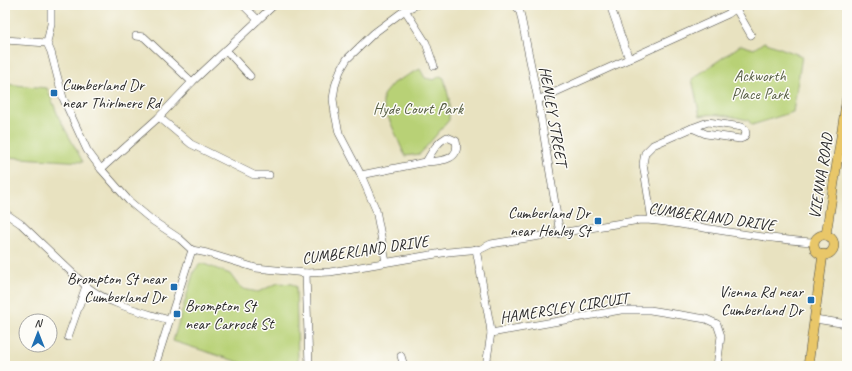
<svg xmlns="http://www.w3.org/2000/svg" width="852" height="371" font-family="Caveat,sans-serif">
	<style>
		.green { fill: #b8d176; stroke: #727e50 }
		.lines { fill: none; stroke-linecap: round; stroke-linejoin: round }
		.minor-casing { stroke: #474641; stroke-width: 8 }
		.major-casing { stroke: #474641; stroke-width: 10 }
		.minor { stroke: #fff; stroke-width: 7 }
		.major { stroke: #e9c769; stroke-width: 9 }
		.poi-dot { fill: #1f6fb2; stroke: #fdfcf7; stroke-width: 1.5 }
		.labels { text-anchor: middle; stroke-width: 3; stroke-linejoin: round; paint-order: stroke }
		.park-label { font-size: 16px; fill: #555d42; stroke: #fdfcf7 }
		.poi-label { font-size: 16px; fill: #2b2b2b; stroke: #fdfcf7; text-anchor: end }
		.street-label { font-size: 16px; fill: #2b2b2b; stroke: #fdfcf7 }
	</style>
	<rect width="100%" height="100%" fill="#fdfcf7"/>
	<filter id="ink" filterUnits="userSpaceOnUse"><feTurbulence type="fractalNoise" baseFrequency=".025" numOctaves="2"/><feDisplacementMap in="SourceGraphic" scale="8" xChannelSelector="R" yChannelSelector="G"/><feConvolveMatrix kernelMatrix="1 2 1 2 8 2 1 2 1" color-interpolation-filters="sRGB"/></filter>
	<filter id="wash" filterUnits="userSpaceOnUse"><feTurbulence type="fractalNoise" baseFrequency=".012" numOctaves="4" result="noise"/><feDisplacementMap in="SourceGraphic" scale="16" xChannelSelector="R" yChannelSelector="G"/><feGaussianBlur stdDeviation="0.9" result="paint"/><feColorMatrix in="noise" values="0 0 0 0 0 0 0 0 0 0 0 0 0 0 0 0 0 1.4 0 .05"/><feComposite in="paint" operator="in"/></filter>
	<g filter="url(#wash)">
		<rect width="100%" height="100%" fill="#e8e2c0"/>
		<!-- green -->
		<g class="green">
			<path d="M764,42l38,14 -9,56 -41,13 -4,-5c-15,-3 -33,-8 -48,-4l-8,-37 49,-34 13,4z"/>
			<path d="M420,69l5,9 9,2 6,-4 4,2 5,21v21l-29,34 -15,2 -22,-51v-10l10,-12z"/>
			<path d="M5,84l42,4 12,30 24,44 -78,-5z"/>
			<path d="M200,264h4l26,10 8,11 5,4 15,3 20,-9 14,1 4,3 2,75 -7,4h-40l-78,-25 21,-70z"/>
		</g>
	</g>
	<g filter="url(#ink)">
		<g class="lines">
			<defs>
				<g id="minor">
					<path d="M51,5v19l-4,19 4,9 12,46 24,52 14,19 28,32 24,20 27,18 12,11 15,3 49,15 50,5 24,-1 118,-20 33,-3 10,-5 149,-24c20,0 39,4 58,7 39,6 77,13 116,15"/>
					<path d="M243,5l15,15"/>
					<path d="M516,5l4,7 18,88 22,134"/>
					<path d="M610,5l19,54"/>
					<path d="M736,9l15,26"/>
					<path d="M405,10l21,33 8,23"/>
					<path d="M136,36l8,1 48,45"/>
					<path d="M5,40l42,3"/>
					<path d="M226,50l24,26"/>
					<path d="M538,100l190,-86 13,-9"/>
					<path d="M159,117l32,27 63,31h15"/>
					<path d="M708,122l34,5 3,2 1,5 -3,4 -3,1 -34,-5 -14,-6z"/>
					<path d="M447,137l9,4c5,20 -17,20 -30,21 6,-10 10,-19 21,-25z"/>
					<path d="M838,158l9,1"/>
					<path d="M101,169l58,-52 33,-35 82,-77"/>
					<path d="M361,175l65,-13"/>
					<path d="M5,213l16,11 65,62c24,19 54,25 83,34"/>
					<path d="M652,220l-9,-56 2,-11 8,-8 39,-17"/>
					<path d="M476,249l14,76 1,8 -5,33"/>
					<path d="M386,262l-10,-52 -15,-35 -22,-42 -4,-19 -2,-15 2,-13 5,-15 7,-12 27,-26 31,-23 11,-5"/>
					<path d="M306,273l3,93"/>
					<path d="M815,319l32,5"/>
					<path d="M491,333l130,-23h29l56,9 11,5 4,12 -4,30"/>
					<path d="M68,337l18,-51"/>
					<path d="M401,356l3,10"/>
					<path d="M155,366l37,-116"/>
				</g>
				<g id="major">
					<path d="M826,235l21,-138"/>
					<circle cx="824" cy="245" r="10"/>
					<path d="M808,366l15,-112"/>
				</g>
			</defs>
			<!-- minor casing -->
			<use href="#minor" class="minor-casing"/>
			<!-- major casing -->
			<use href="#major" class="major-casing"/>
			<!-- minor -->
			<use href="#minor" class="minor"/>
			<!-- major -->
			<use href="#major" class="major"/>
		</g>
	</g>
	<!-- markers -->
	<g class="poi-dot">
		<rect x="50" y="89" width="8" height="8" rx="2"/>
		<rect x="594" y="217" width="8" height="8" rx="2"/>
		<rect x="170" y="283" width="8" height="8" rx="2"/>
		<rect x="807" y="296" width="8" height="8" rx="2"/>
		<rect x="173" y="310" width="8" height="8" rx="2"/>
	</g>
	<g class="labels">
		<!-- park labels -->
		<g class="park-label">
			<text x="760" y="81">Ackworth<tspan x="760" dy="18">Place Park</tspan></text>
			<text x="418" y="114">Hyde Court Park</text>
		</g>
		<!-- poi labels -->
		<g class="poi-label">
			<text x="62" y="90" text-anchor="start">Cumberland Dr<tspan x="62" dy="18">near Thirlmere Rd</tspan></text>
			<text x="590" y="218">Cumberland Dr<tspan x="590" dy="18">near Henley St</tspan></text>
			<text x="166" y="284">Brompton St near<tspan x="166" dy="18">Cumberland Dr</tspan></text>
			<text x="803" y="297">Vienna Rd near<tspan x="803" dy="18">Cumberland Dr</tspan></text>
			<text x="185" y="311" text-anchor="start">Brompton St<tspan x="185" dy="18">near Carrock St</tspan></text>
		</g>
		<!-- street labels -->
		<g class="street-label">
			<text transform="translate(554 116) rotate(80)" y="6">HENLEY STREET</text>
			<text transform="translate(820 176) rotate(-81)" y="6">VIENNA ROAD</text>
			<text transform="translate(712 216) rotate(8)" y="6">CUMBERLAND DRIVE</text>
			<text transform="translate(365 249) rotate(-8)" y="6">CUMBERLAND DRIVE</text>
			<text transform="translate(564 307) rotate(-9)" y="6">HAMERSLEY CIRCUIT</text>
		</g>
	</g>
	<!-- margin -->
	<rect width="852" height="371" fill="none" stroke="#fdfcf7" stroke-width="20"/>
	<!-- north arrow -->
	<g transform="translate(38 333)"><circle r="19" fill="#fdfcf7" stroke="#a9a8a5"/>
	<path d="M0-3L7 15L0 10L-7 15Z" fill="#1f6fb2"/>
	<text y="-6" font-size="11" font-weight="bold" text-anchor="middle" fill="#2b2b2b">N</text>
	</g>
</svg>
